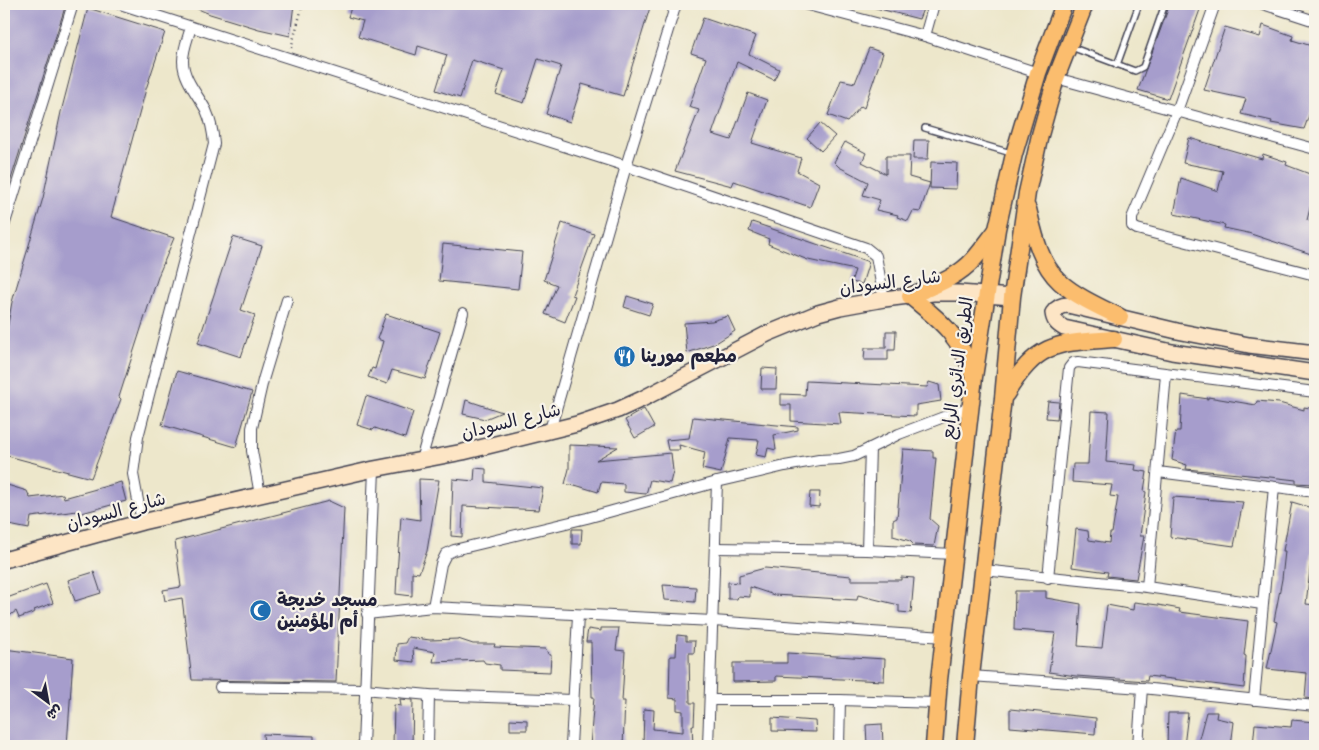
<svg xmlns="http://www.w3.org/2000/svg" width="1319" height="750" font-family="'Playpen Sans','Playpen Sans Arabic',sans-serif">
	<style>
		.building { fill: #a69dcc }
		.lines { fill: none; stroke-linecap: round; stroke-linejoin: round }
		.service-casing { stroke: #404051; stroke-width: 8 }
		.minor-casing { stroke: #404051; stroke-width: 12 }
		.secondary-casing { stroke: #404051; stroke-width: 18 }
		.primary-casing { stroke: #404051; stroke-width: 19 }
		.path { stroke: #404051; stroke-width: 2.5; stroke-dasharray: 1 4; stroke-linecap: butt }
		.service { stroke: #fff; stroke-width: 5 }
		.minor { stroke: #fff; stroke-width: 10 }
		.secondary { stroke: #fde5c5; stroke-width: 15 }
		.primary { stroke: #fbbd6e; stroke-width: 16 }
		.labels { text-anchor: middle; stroke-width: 4.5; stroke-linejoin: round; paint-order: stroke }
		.street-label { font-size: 18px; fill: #22223b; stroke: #f7f3e8 }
		.poi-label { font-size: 18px; font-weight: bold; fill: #22223b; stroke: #f7f3e8; text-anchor: start }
	</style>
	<rect width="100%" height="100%" fill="#f7f3e8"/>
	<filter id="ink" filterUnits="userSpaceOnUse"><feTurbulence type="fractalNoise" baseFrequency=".02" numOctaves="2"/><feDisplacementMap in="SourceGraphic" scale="10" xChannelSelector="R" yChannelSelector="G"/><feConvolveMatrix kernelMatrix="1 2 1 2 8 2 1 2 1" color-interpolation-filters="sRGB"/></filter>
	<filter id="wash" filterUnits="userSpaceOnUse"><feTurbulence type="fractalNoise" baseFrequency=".0096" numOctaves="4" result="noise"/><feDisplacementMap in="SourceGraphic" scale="20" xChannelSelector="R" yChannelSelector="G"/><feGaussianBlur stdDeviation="1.12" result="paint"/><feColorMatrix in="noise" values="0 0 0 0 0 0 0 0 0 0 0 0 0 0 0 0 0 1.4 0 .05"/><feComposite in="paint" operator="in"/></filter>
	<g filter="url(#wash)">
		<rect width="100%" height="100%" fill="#ede7cb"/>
		<g id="blocks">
			<!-- building -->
			<g class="building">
				<path d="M4,4h62l-60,191h-2z"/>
				<path d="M186,4h108l-4,32 -31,-7 -49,-15z"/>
				<path d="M352,4h299l-28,92 -41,-12 -12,38 -24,-8 15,-48 -23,-7 -14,44 -28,-9 8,-24 -32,-10 -12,38 -24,-8 11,-35 -29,-9 -2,9 -58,-18 5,-16 -15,-4z"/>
				<path d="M873,4h52l-6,15 -47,-12z"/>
				<path d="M1170,4h32l-34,95 -30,-9z"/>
				<path d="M88,8l77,24 -19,57 -35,128 63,21 -15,36 -11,33 -29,90 2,2 -30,79 -87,-23v-109l8,-44 31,-104 18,-86z"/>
				<path d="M703,18l53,18 -7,18 30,15 -5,11 -37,-18 -25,72 19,6 17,-47 19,7 -15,43 49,15 -4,13 22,12 -9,24 -76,-26 -2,5 -57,-15 24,-61 -10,-3 17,-49 -15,-5z"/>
				<path d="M1263,25l30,11 -1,4 23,7v52l-11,30 -33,-6 1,-2 -31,-7 5,-15 -42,-9 21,-63 35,10z"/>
				<path d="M869,48l14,5 -19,55 -3,-2 -14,16 -19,-7 13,-35 14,3z"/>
				<path d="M820,123l15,13 -14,15 -14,-13z"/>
				<path d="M1189,138l73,21 1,-5 24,8 -1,3 29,11v13l-8,31 8,3v20l-4,11 -63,-21 -24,-5 1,-3 -51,-11 7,-36 37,13 5,-20 -40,-8z"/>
				<path d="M914,140h15l-1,19h-15z"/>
				<path d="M845,142l21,11 -4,9 24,12v-18h24l-1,21 21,6 -10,29 -7,-1 -5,10 -11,-4 1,-2 -22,-5 4,-10 -17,-5 5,-13 -29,-15 -5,-5z"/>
				<path d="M931,162l26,1 -1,26 -26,-1z"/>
				<path d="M752,222l117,40 -7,22 -11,-2 4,-12 -47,-10 -40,-16 1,-5 -20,-8z"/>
				<path d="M562,223l32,11 -22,61 3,1 -10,26 -20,-8 12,-29 -13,-5z"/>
				<path d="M233,237l29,9 -21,64 14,5 -14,42 -43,-14z"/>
				<path d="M443,244l79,8 -4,37 -79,-8z"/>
				<path d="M627,296l26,8 -4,11 -25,-8z"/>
				<path d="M386,314l54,18 -15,47 -33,-9 -5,14 -19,-7 4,-9 3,1 8,-28 -6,-2z"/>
				<path d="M728,316l7,15 -19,12 -29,10 -3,-30 28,-2z"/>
				<path d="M886,331h10l-1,19h-7v10h-24l1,-12h21z"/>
				<path d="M762,368l15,1 -1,20h-15z"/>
				<path d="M177,371l75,21 -16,55 -74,-22z"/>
				<path d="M806,381l121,6 2,-5 10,3 2,16 -25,4v11l-77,-4 2,12 -50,-3v-16h-10v-11l24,1z"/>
				<path d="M1182,395l26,4v-2l48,8 1,-4 22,2 25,7v-3l11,2v75l-19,-1v-3l-26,-3 -84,-8 1,-4 -15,-5 4,-29h4z"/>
				<path d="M366,396l47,16 -8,26 -30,-10 -2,2 -16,-5z"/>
				<path d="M466,400l36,12 -17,7 -22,-5z"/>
				<path d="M1048,401l11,1 -2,17 -11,-1z"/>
				<path d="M644,409l10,18 -19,11 -10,-18z"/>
				<path d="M1091,411l18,1 -3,50 30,3 -1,5 12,2 -3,19 2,1 -6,44h4l-8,43 -29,-3 1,-4 -36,-5 4,-38 12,2 1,9 20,3 1,-10h2l6,-36 -8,-1 2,-11 -40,-3 1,-18h15z"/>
				<path d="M693,417l105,10v3l-24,5 2,15 -8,-2 -2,9 -10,-2 3,-15 -29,-2 -9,35 -19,-4 3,-17 -26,-7 1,5h-12l-2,-10 23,-2z"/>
				<path d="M569,445l49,2 -22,13 75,-7 2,18 -3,12 -20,-3 -4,14 -22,-2v-8l-23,-2 -3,10 -23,-7v1l-10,-2 4,-15z"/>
				<path d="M903,449l30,2v7h3l-6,61 8,7 -4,20 -20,-1 -4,-4 -17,-5v-16l4,-2z"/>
				<path d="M475,468l11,1v13l57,6 -4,22 -76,-4 -1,31 -11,-1 2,-57 21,2z"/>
				<path d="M419,479l20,1 -12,71 -8,22 -7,-1v24l-16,-2 1,-20 4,-57 19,3z"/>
				<path d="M121,482l5,19 -48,13 -1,-3 -46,6 -2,12 -25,-5v-40l23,7 3,7 33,-4 1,4z"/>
				<path d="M810,492h10l-1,15 -10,-1z"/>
				<path d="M1173,497l70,5 -9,44 -64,-9z"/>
				<path d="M329,501l15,7 -8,174 -144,-2 -10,-82 -17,3 -2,-11 18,-3 -6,-46z"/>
				<path d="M1292,502l23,7v18l-9,77 9,1v94l-10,-1 2,-25 -40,-4 10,-47 -3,-1 8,-42 3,-28h-2z"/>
				<path d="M572,529h10l-1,15h-9z"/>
				<path d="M765,568l86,8v4h50v-3l13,1 -3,35 -12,-1v-7l-41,-10 -1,5 -83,-5 -24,-8v10l-12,-1 -1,3h-9v-17l11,1v-8z"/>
				<path d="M94,572l7,21 -26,8 -7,-21z"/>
				<path d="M46,584l7,19 -19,7 1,2 -16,6 -3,-7 -8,6 -4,-18z"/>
				<path d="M663,585l33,2 -1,15 -30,-2z"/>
				<path d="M1015,591h31v7l35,6 -3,42 24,2 5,-43 26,5 1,-8 24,3 22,4 -1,3 69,9 -4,34 2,1 -2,32 -96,-12 -1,5 -71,-5 -27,-4 6,-39 -41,-3z"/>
				<path d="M601,628h18l-3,22 9,1 -3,50h3l-2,45h-33l4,-49h-2l-1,-55h-5l2,-13 13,2z"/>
				<path d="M677,635l9,1v5h9l-1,12h-5l1,50h5l-1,23 -2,-1 1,21h-50l1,-37 10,1 -1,19 30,3v-21l-6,-1v-11l-8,-1 1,-42h6z"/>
				<path d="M408,637l22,3 28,-1 15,5h22l-1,3 52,2 2,5 3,1 -1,17 -50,-2v-5l-15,-2 -2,-3 -50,2 2,-10 -22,-4 1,14 -18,-2 1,-16 8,-1z"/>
				<path d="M4,649l69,9 -6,88h-63z"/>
				<path d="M787,653l98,6 -1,22 -108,-5v5l-43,1v-19h54z"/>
				<path d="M400,699l13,1 -1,46h-19l1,-41 7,1z"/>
				<path d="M1010,709l86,9 -1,16 -85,-7z"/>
				<path d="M1206,712h11l-1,6 18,4 -3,24h-34z"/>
				<path d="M1168,713h20l-4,33h-17z"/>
				<path d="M772,718l43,3 1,11 -44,-1z"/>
				<path d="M510,719l17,1v10h-17z"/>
				<path d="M1292,720l23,2 -1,24h-61l2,-22 36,3z"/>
				<path d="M882,724l1,20 -16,1 -1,-20z"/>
				<path d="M263,734l51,2v10h-50z"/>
			</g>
		</g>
	</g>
	<g filter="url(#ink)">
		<use href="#blocks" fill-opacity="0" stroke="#404051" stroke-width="1"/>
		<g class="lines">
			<defs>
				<g id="service">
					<path d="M1071,47l64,24 8,-4 22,-63"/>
					<path d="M1117,65l22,-61"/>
					<path d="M925,128l86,25"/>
				</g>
				<g id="minor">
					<path d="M120,4l506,162 240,82 10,8 8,43"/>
					<path d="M804,4l121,32 113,37"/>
					<path d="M1215,4l-38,107 -45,107v8l5,3 178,46"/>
					<path d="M1263,4l52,17"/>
					<path d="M925,36l9,-32"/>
					<path d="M1056,78l259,71"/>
					<path d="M4,226l69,-222"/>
					<path d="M550,430l76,-264 50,-162"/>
					<path d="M421,460l42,-147"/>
					<path d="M1158,472l157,20"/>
					<path d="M260,495l-8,-44v-23l11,-48 24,-80"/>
					<path d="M142,522l-9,-48 5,-37 76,-293c-1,-12 -3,-23 -8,-34 -8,-15 -23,-31 -23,-49 0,-12 5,-23 8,-34"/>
					<path d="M715,548l152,2 87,4"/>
					<path d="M867,550l3,-102"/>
					<path d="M983,570l164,17 115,17"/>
					<path d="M1048,578l21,-210 4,-5 5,-1 237,30"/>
					<path d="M1147,587l19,-213"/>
					<path d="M433,607l8,-43 5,-10 8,-4 133,-32 130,-36 68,-16 34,-6 20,-1 15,-3 45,-22 71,-27"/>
					<path d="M367,614l66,-7 280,14 231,16"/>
					<path d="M971,676l171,12 173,18"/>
					<path d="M220,687l144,2 65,6 144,5"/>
					<path d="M710,700h130l97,3"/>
					<path d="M1254,700l20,-213"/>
					<path d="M363,746l11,-277"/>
					<path d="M428,746l1,-51"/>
					<path d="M571,746l7,-131"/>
					<path d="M708,746l9,-264"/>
					<path d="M839,746l1,-46"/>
					<path d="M1138,746l4,-58"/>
				</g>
				<g id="secondary">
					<path d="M1315,353l-66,-8 -72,-14 -109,-26c-7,0 -11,2 -15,8 1,8 4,11 11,15l108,24 143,21"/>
					<path d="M4,560l138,-38 232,-53 89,-17 114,-28 41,-14 24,-11 125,-65 51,-21 22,-6 44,-8 49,-6h26l53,4"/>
				</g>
				<g id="primary">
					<path d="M1028,209c6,25 12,55 32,73 17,15 40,25 60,35"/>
					<path d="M973,375c-14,-40 -31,-53 -63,-79 23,-10 47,-18 64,-37 8,-9 15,-19 22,-28"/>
					<path d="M1006,394c32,-53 51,-51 108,-55"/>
					<path d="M934,746l5,-66 35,-303 23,-148 17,-75 24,-81 26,-69"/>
					<path d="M965,746l6,-70 32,-278 9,-101 15,-104 13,-58 16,-57 29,-74"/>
				</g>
			</defs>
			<!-- service casing -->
			<use href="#service" class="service-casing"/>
			<!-- minor casing -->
			<use href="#minor" class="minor-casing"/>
			<!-- secondary casing -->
			<use href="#secondary" class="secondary-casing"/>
			<!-- primary casing -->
			<use href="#primary" class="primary-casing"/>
			<!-- path -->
			<path class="path" d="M291,48l12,-44"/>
			<!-- service -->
			<use href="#service" class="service"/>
			<!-- minor -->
			<use href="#minor" class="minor"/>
			<!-- secondary -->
			<use href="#secondary" class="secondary"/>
			<!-- primary -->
			<use href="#primary" class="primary"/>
		</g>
	</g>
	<!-- icons -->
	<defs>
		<symbol id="restaurant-disc" viewBox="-11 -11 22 22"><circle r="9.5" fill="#1f6fb2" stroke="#f7f3e8"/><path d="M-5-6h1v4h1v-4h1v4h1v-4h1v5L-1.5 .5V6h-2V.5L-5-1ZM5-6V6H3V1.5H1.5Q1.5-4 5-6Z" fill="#fff"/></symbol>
		<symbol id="mosque-disc" viewBox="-11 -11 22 22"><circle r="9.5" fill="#1f6fb2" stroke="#f7f3e8"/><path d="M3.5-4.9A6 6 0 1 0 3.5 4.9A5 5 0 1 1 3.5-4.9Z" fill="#fff"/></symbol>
	</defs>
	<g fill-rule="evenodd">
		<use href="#restaurant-disc" x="612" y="344" width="25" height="25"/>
		<use href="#mosque-disc" x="248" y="598" width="25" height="25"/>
	</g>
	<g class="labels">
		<!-- street labels -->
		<g class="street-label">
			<text transform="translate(890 282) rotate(-7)" y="6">شارع السودان</text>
			<text transform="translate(957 368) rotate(-82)" y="6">الطريق الدائري الرابع</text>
			<text transform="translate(511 421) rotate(-14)" y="6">شارع السودان</text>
			<text transform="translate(116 511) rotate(-15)" y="6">شارع السودان</text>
		</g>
		<!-- poi labels -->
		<g class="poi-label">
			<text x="641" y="362">مطعم مورينا</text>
			<text x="277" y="606">مسجد خديجة<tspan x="277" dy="21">أم المؤمنين</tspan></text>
		</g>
	</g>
	<!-- margin -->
	<rect width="1319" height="750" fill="none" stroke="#f7f3e8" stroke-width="20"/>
	<!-- north arrow -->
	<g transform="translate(48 702) rotate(148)" stroke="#f7f3e8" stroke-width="4" paint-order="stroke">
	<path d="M0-4L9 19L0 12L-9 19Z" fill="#22223b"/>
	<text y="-8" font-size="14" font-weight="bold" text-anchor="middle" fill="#22223b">ش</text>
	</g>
</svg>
